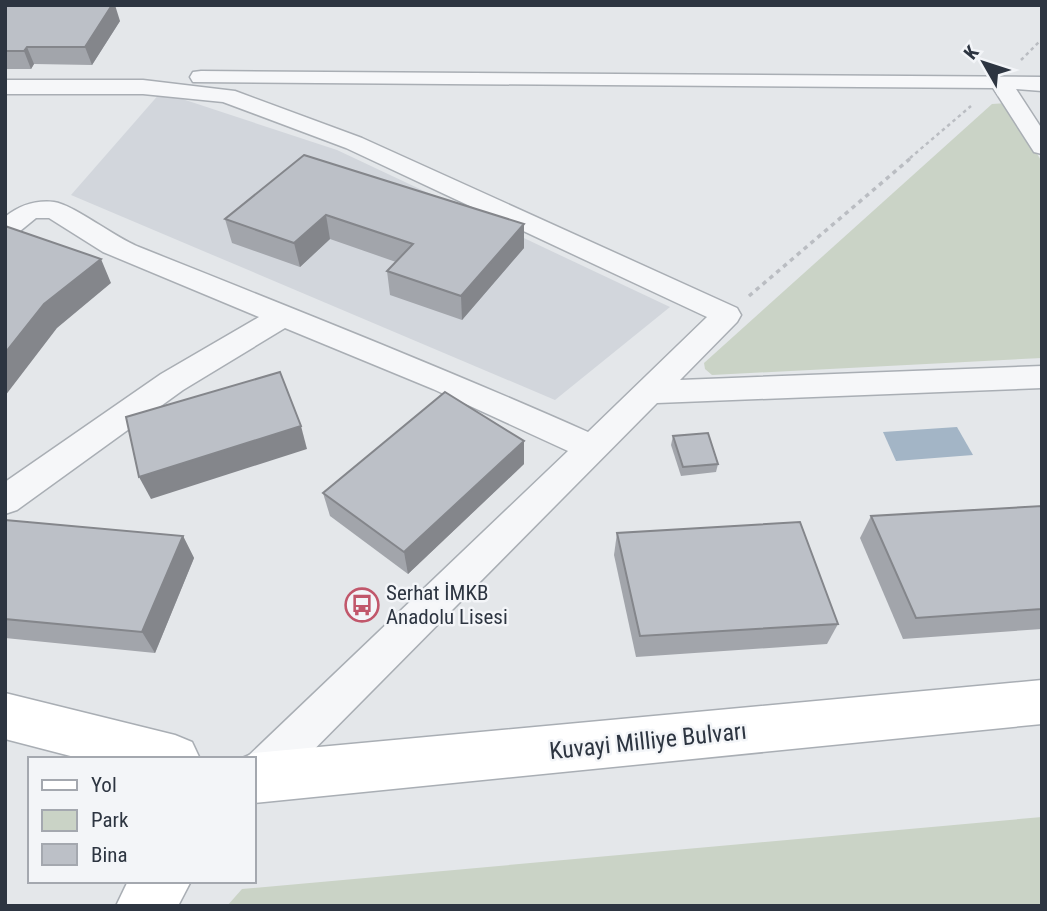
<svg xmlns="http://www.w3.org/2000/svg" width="1047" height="911" font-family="'Roboto Condensed',sans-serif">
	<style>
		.built { fill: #d2d6dc }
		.green { fill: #cad3c6 }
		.water { fill: #a3b5c6 }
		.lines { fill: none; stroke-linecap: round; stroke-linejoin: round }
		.street-casing { stroke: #a9aeb4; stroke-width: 3 }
		.secondary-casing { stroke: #a9aeb4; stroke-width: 3 }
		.path-far1 { stroke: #babdc2; stroke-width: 2.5; stroke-dasharray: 3.5 3.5; stroke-linecap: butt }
		.path { stroke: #babdc2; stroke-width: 3.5; stroke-dasharray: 4.5 4.5; stroke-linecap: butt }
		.street { fill: #f6f7f9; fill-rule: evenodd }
		.secondary { fill: #fff; fill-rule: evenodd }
		.wall { fill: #a2a5ab }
		.shaded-wall { fill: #84868b }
		.building { fill: #bcc0c7; stroke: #84868b; stroke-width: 2 }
		.labels { text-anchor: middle; stroke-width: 5; stroke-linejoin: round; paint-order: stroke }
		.poi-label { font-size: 21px; fill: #2d3541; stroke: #f3f5f8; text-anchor: start }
		.near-street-label { font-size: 24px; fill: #2d3541; stroke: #f3f5f8 }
	</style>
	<rect width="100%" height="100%" fill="#e4e7ea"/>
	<!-- built -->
	<path class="built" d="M161,92l176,58 333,157 -115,93 -484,-205z"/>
	<!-- green -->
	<g class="green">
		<path d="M1007,103l35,59v196l-330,17 -7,-6 -1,-6 288,-259z"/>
		<path d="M1042,817v89h-815l15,-17z"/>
	</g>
	<!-- water -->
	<path class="water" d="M957,427l16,28 -77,6 -13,-29z"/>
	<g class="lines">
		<defs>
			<g id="street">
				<path d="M201,71l841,6v14l-26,-2 26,40v25l-8,-2 -41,-64 -800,-6 -3,-5 3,-5z"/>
				<path d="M5,80h138l92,11 127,47 375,170 4,7 -4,7 -57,58 362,-14v22l-385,15 -387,391 -15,7 -1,-42h-9l323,-308 -135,-62 -148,-61 -102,62 -166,120 -12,4v-32l156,-108 98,-57 -156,-65 -54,-34h-13l-22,18 -9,2v-21c15,-12 30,-17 49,-15 18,2 62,36 85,45 150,60 300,119 449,185l119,-115 -361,-169 -123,-46 -80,-8h-138z"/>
			</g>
			<g id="secondary">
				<path d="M1042,680v44l-788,79v-44h-14l14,-6z"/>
				<path d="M5,693l170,42 17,7 8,17h-118l-77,-20z"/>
				<path d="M128,881h63l-13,25h-62z"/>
			</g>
		</defs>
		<!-- street casing -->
		<use href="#street" class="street-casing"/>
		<!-- secondary casing -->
		<use href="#secondary" class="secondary-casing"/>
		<!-- path-far1 -->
		<g class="path-far1">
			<path d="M1021,60l21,-21"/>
			<path d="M910,158l61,-52"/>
		</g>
		<!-- path -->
		<path class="path" d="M749,296l163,-139"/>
		<!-- street -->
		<use href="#street" class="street"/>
		<!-- secondary -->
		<use href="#secondary" class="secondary"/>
	</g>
	<!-- wall -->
	<g class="wall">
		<path d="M5,5l115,16 -28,44 -58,-1 -3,5h-26z"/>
		<path d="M304,155l220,93 -62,72 -72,-25 -3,-24 9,-9 -66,-23 -30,28 -68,-24 -7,-24z"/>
		<path d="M673,436l45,28 -2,8 -35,4 -10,-31z"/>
		<path d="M524,464l-116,110 -78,-58 -7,-23z"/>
		<path d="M1042,506v123l-139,10 -43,-101 11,-22z"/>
		<path d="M5,520l178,16 11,22 -39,95 -150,-15z"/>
		<path d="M617,533l221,91 -11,20 -191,13 -22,-102z"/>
	</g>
	<!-- shaded-wall -->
	<g class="shaded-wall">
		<path d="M112,5h3l5,16 -28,44 -7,-18z"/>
		<path d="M27,47l7,17 -3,5 -7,-18z"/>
		<path d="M326,215l4,24 -30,28 -6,-24z"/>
		<path d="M524,224v24l-62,72 -1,-24z"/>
		<path d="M101,259l10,24 -54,45 -52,68v-43l39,-49z"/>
		<path d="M301,426l6,23 -156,50 -12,-22z"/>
		<path d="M524,441v23l-116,110 -4,-22z"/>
		<path d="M183,536l11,22 -39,95 -13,-21z"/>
	</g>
	<!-- building -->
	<g class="building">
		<path d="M5,5h107l-27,42h-58l-3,4h-19z"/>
		<path d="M304,155l220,69 -63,72 -74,-25 26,-27 -87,-29 -32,28 -69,-24z"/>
		<path d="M5,226l96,33 -57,45 -39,49z"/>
		<path d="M280,372l21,54 -162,51 -13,-60z"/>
		<path d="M445,392l79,49 -120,111 -81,-59z"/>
		<path d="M708,433l10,31 -35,3 -10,-31z"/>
		<path d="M1042,506v103l-126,9 -45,-102z"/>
		<path d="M5,520l178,16 -41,96 -137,-13z"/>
		<path d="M800,522l38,102 -198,12 -23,-103z"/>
	</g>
	<!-- icons -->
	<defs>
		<symbol id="bus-ring" viewBox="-11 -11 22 22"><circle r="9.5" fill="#f3f5f8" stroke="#c1576b" stroke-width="1.5"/><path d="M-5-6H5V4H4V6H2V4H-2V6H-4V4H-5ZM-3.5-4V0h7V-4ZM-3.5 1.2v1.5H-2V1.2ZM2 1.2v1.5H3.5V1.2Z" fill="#c1576b"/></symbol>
	</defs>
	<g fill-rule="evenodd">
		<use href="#bus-ring" x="343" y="586" width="38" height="38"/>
	</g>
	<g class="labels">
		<!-- poi labels -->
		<g class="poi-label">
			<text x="386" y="600">Serhat İMKB<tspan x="386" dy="24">Anadolu Lisesi</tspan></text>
		</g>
		<!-- near-street labels -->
		<g class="near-street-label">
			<text transform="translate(648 741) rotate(-6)" y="8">Kuvayi Milliye Bulvarı</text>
		</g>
	</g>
	<!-- border -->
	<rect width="1047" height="911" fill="none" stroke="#2d3541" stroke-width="14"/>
	<!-- legend -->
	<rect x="28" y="757" width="228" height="126" fill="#f3f5f8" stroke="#a4a8af" stroke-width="2"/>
	<rect x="42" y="780" width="35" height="10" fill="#ffffff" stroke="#a4a8af" stroke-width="2"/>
	<text x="91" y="792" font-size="21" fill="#2d3541">Yol</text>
	<rect x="42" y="810" width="35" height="21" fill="#cad3c6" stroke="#a4a8af" stroke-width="2"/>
	<text x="91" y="827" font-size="21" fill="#2d3541">Park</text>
	<rect x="42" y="844" width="35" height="21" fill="#bcc0c7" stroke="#a4a8af" stroke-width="2"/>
	<text x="91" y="862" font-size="21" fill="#2d3541">Bina</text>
	<!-- north arrow -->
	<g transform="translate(984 63) rotate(309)" stroke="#f3f5f8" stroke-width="5" paint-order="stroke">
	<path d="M0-5L12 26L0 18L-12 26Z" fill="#2d3541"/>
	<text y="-10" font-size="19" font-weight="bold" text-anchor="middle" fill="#2d3541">K</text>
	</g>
</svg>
